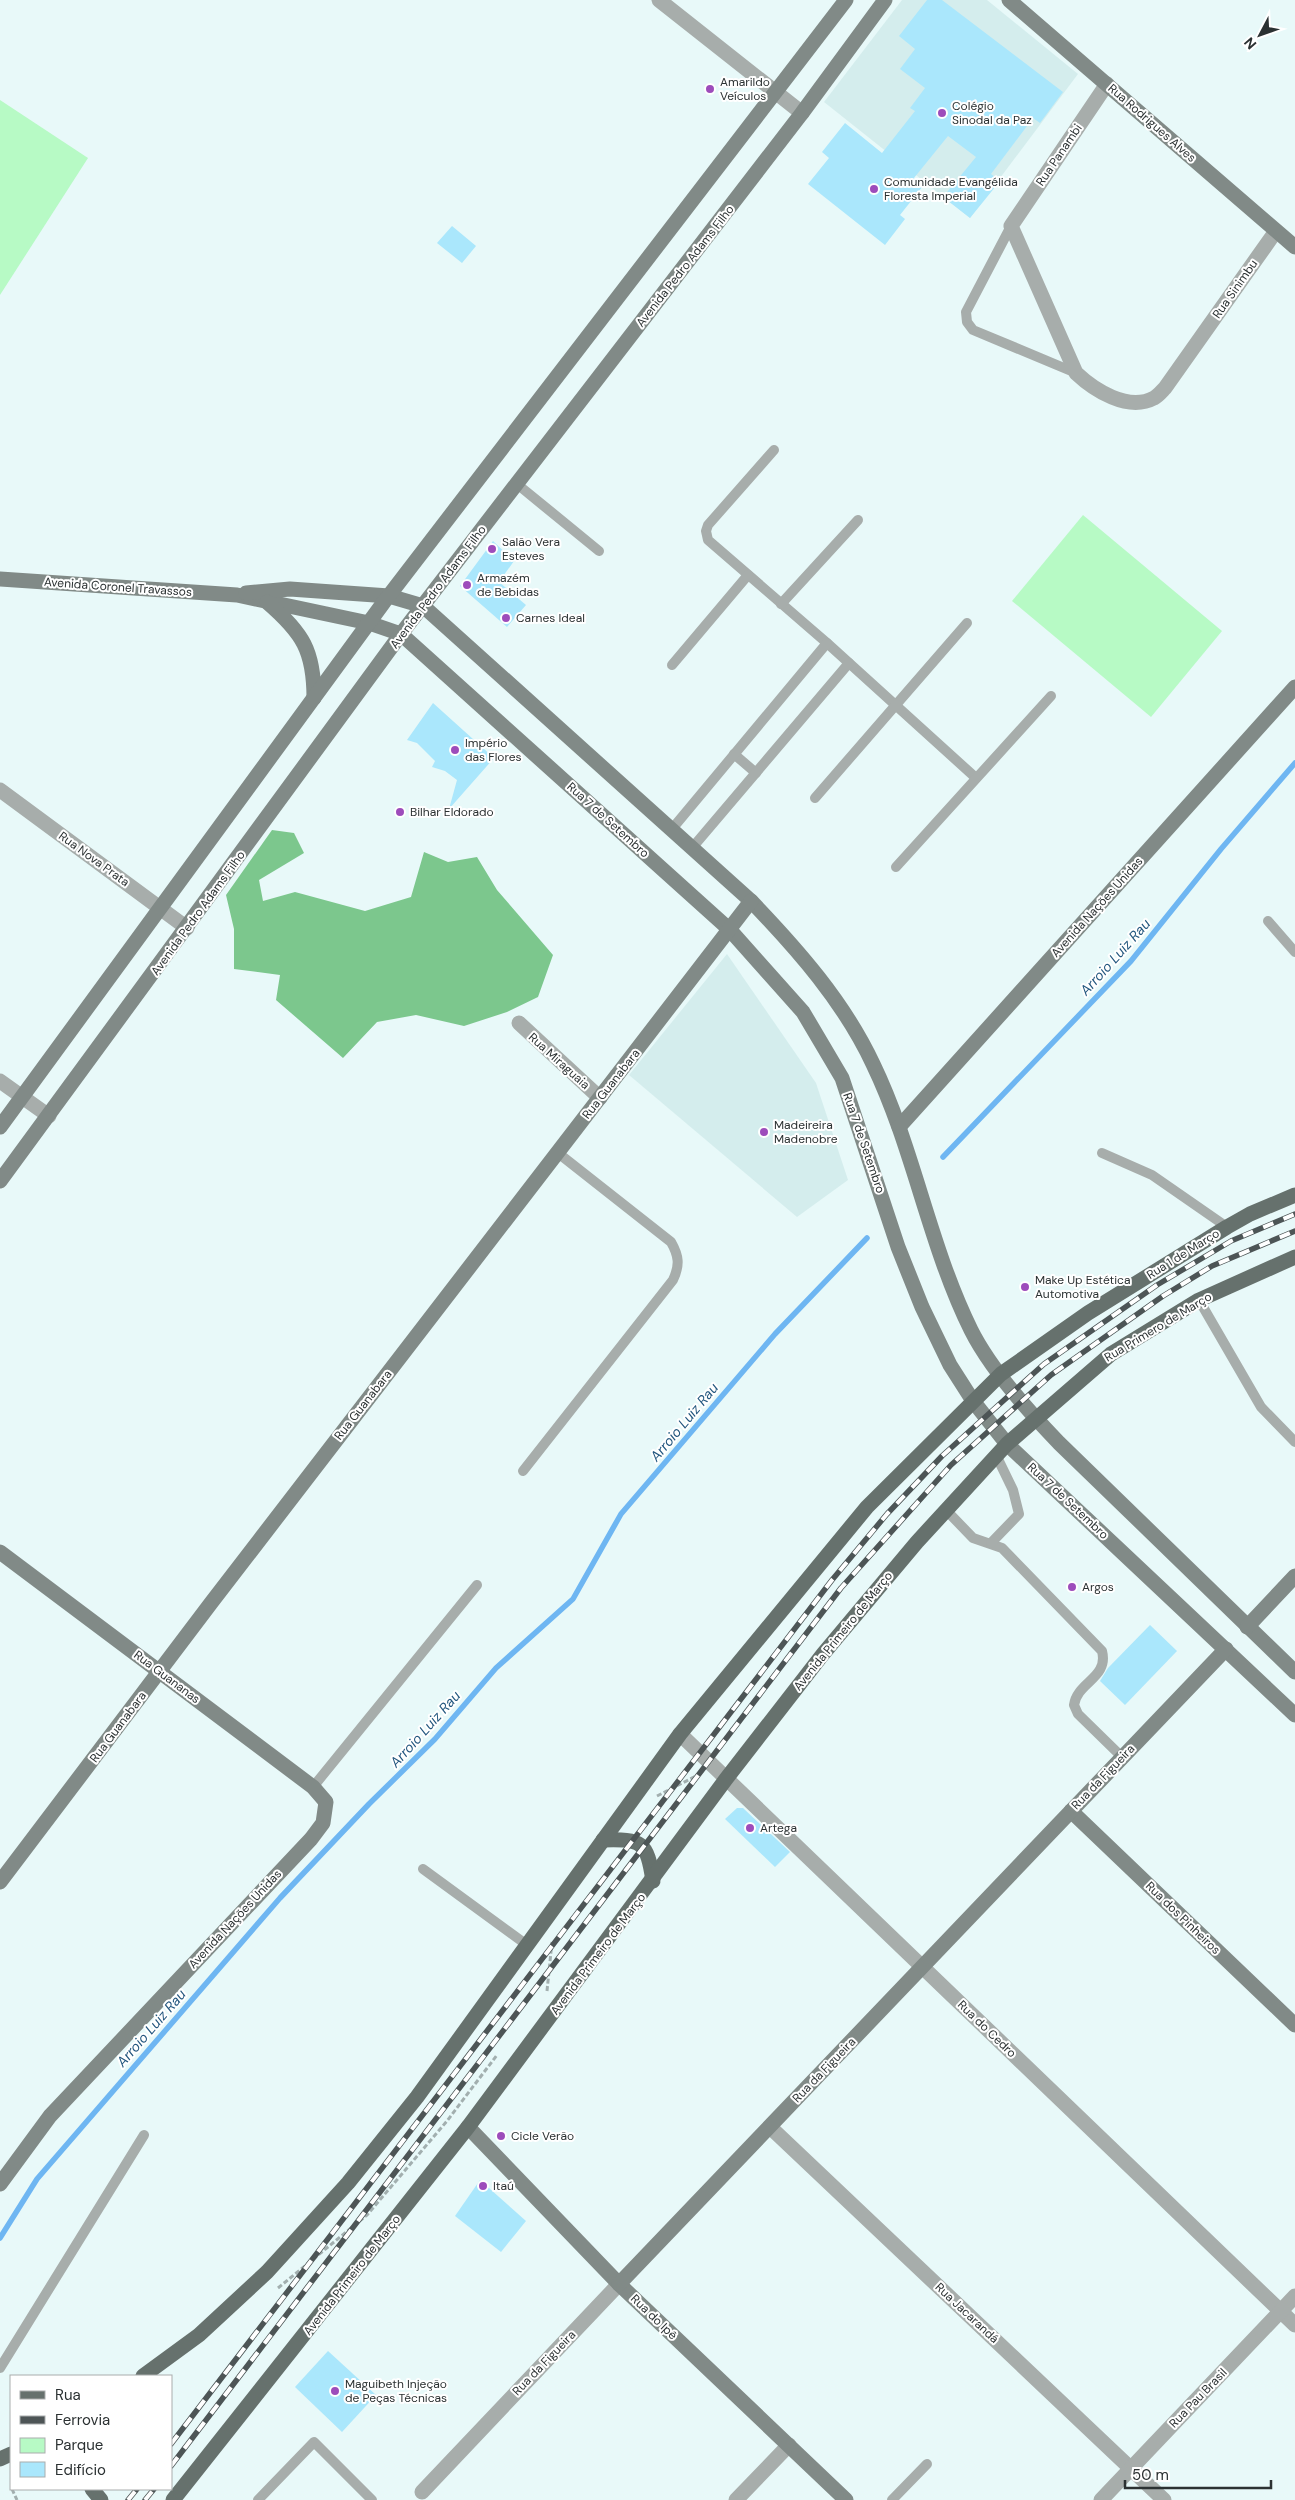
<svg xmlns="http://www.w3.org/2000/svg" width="1295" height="2500" font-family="'DM Sans',sans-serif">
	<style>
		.built { fill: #d4eded }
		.green { fill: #b7fac5 }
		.forest { fill: #7cc78d }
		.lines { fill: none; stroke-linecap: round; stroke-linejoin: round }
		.stream { stroke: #6eb6f2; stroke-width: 5.5 }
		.building { fill: #aae7fc }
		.path { stroke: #a2afaf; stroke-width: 3; stroke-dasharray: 5 2.5; stroke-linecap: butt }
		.lane { stroke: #a7adab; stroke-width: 10 }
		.street { stroke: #a7adab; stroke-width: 15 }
		.secondary { stroke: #818a87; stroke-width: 15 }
		.primary { stroke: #66716d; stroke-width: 15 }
		.rail-casing { stroke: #4d5556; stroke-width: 5.5 }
		.rail { stroke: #fff; stroke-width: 4; stroke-dasharray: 11; stroke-linecap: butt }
		.poi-dot { fill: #9d4cbb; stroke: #fff; stroke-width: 2 }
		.labels { text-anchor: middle; stroke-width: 4; stroke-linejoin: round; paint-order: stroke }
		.poi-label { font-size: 12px; fill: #2b3132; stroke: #fff; text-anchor: start }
		.street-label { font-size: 12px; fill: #2b3132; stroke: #fff }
		.water-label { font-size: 14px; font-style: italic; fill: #22567e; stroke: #fff }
	</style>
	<rect width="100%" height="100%" fill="#e8f9f9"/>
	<!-- built -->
	<g class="built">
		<path d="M902,0h85l91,74 -108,144 -146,-116z"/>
		<path d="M727,954l89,129 32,97 -51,37 -168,-142z"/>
	</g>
	<!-- green -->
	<g class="green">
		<path d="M0,100l88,58 -88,137z"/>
		<path d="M1083,515l139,116 -71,86 -139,-116z"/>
	</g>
	<!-- forest -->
	<path class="forest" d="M272,830l22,3 10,20 -45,27 4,21 32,-9 70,19 46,-14 13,-45 24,10 29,-5 20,33 56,65 -15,42 -31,15 -43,14 -48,-11 -39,7 -34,36 -67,-58 4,-25 -46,-6v-40l-8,-34z"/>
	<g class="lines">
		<!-- stream -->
		<g class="stream">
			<path d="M943,1157l188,-196 90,-112 74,-86"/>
			<path d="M0,2238l37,-59 243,-281 89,-94 66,-65 61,-71 77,-69 48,-85 154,-180 92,-96"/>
		</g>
	</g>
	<!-- building -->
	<g class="building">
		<path d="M927,0h15l121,92 -23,31 -7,-5 -42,56 9,7 -30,37 -27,-21 33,-40 -28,-21 -34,42 9,8 -23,29 5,4 -20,26 -77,-61 21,-26 -7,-6 23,-29 37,30 33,-42 -5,-3 15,-20 -25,-19 15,-20 -16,-13z"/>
		<path d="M452,226l24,20 -14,17 -25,-20z"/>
		<path d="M493,541l21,20 -15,21 27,23 -19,22 -47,-41z"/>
		<path d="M433,703l61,55 -45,51 8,-29 -12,-9 -13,-4 3,-6 -18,-18 -10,-3z"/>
		<path d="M1150,1625l27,26 -52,54 -25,-24 8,-13z"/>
		<path d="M737,1808h6l47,44 -15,15 -50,-48z"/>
		<path d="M480,2180l46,41 -25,31 -46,-36z"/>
		<path d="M328,2351l48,44 -34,37 -47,-45z"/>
	</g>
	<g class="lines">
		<!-- path -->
		<g class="path">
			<path d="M657,1796l41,-21"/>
			<path d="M547,1991l5,-49"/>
			<path d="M278,2288l89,-73 80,-94 50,-66"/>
			<path d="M12,2489l5,11"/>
		</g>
		<!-- lane -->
		<g class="lane">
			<path d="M1011,226l-45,86 1,10 6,8 103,43"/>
			<path d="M774,450l-66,75 -2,6 2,9 119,103 149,135"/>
			<path d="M517,484l82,67"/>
			<path d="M781,604l77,-84"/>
			<path d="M672,665l76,-90"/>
			<path d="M734,754l22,19"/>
			<path d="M815,798l152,-175"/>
			<path d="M672,829l155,-186"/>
			<path d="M692,848l157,-185"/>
			<path d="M896,867l155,-171"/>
			<path d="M1268,921l27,31"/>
			<path d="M1102,1153l50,22 75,52"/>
			<path d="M1199,1300l62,107 34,35"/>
			<path d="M523,1471l150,-191c7,-15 6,-24 -2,-38l-113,-89"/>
			<path d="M946,1510l27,28 29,10 100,103c7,27 -25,31 -28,54l4,9 44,43"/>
			<path d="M991,1543l28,-29 -6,-24 -17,-35"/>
			<path d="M313,1787l164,-202"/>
			<path d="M423,1869l104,76"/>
			<path d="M0,2368l144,-233"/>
			<path d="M258,2500l56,-58 58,58"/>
			<path d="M892,2500l35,-36"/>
		</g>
		<!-- street -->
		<g class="street">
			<path d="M659,0l143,113"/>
			<path d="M1107,84l-96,142 65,147c18,17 52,39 78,25 4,-2 8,-7 11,-10l111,-157"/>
			<path d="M0,790l187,138"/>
			<path d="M519,1023l81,75"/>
			<path d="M0,1081l49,35"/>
			<path d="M680,1734l615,591"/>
			<path d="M770,2127l394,373"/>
			<path d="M422,2492l197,-208"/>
			<path d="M736,2500l53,-55"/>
			<path d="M1101,2500l194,-204"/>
		</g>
		<!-- secondary -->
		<g class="secondary">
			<path d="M1009,0l286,247"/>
			<path d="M0,579l237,16 132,28 32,11 329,296 73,82 39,66 56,169 24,60 28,58 23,36 34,43 288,271"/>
			<path d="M246,593l44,-4 99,7 34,10 328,295c47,49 93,101 122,163 41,85 56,181 98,266 19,38 59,83 88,113l236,229"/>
			<path d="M267,602c36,31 47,49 47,96"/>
			<path d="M0,1127l384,-525 462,-602"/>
			<path d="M899,1127l396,-440"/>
			<path d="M0,1181l401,-547 401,-521 83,-113"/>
			<path d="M0,1552l313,235 13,15 -3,21 -12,16 -261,277 -50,68"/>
			<path d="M1247,1627l48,-51"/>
			<path d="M1071,1811l224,214"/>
			<path d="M0,1882l211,-279 540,-702"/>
			<path d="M468,2127l151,157 227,216"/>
			<path d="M619,2284l607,-635"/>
		</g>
		<!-- primary -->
		<g class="primary">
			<path d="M603,1840c39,-1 44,1 50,41"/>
			<path d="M143,2376l56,-41 68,-63 81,-89 69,-86 263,-363 187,-227 134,-133 87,-61 139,-86 23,-13 45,-19"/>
			<path d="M0,2459l11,-5"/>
			<path d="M92,2489l9,11"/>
			<path d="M173,2500l295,-373 258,-348 97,-125 94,-112 90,-98 104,-90 88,-54 96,-43"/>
		</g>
		<defs>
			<g id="rail">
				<path d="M171,2444l661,-864 55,-66 55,-58 102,-92 113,-79 74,-44 64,-27"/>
				<path d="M171,2466l670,-878 110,-123 100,-90 112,-79 49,-30 83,-35"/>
				<path d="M128,2500l9,-11"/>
				<path d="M145,2500l9,-11"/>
			</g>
		</defs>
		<!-- rail casing -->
		<use href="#rail" class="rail-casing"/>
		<!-- rail -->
		<use href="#rail" class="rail"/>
	</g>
	<!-- markers -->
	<g class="poi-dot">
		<circle cx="710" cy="89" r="5"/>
		<circle cx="942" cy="113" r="5"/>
		<circle cx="874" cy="189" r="5"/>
		<circle cx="492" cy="549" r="5"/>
		<circle cx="467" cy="585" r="5"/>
		<circle cx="506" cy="618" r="5"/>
		<circle cx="455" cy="750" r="5"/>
		<circle cx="400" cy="812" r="5"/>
		<circle cx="764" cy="1132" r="5"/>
		<circle cx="1025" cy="1287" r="5"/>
		<circle cx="1072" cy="1587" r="5"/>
		<circle cx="750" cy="1828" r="5"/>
		<circle cx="501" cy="2136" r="5"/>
		<circle cx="483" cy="2186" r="5"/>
		<circle cx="335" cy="2391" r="5"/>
	</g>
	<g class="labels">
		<!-- poi labels -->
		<g class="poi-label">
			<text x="720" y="86">Amarildo<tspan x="720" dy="14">Veículos</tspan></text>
			<text x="952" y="110">Colégio<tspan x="952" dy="14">Sinodal da Paz</tspan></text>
			<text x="884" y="186">Comunidade Evangélida<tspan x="884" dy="14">Floresta Imperial</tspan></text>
			<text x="502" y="546">Salão Vera<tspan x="502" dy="14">Esteves</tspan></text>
			<text x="477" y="582">Armazém<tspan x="477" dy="14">de Bebidas</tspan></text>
			<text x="516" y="622">Carnes Ideal</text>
			<text x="465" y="747">Império<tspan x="465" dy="14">das Flores</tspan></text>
			<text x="410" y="816">Bilhar Eldorado</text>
			<text x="774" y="1129">Madeireira<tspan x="774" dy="14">Madenobre</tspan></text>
			<text x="1035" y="1284">Make Up Estética<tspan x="1035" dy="14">Automotiva</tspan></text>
			<text x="1082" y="1591">Argos</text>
			<text x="760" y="1832">Artega</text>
			<text x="511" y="2140">Cicle Verão</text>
			<text x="493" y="2190">Itaú</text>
			<text x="345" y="2388">Maguibeth Injeção<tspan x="345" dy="14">de Peças Técnicas</tspan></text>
		</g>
		<!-- street labels -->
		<g class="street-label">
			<text transform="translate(1152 123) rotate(41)" y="4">Rua Rodrigues Alves</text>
			<text transform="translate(1059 155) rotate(-56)" y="4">Rua Panambi</text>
			<text transform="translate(685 266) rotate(-52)" y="4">Avenida Pedro Adams Filho</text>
			<text transform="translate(1235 289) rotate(-55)" y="4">Rua Sinimbu</text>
			<text transform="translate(118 587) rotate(4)" y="4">Avenida Coronel Travassos</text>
			<text transform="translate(438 587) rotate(-53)" y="4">Avenida Pedro Adams Filho</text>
			<text transform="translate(608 820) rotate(42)" y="4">Rua 7 de Setembro</text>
			<text transform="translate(94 859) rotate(36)" y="4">Rua Nova Prata</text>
			<text transform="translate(1097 907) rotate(-48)" y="4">Avenida Nações Unidas</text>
			<text transform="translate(198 913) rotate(-54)" y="4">Avenida Pedro Adams Filho</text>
			<text transform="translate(559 1061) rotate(42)" y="4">Rua Miraguaia</text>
			<text transform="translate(611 1084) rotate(-52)" y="4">Rua Guanabara</text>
			<text transform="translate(864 1143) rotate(71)" y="4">Rua 7 de Setembro</text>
			<text transform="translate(1183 1254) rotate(-32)" y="4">Rua 1 de Março</text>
			<text transform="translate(1158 1327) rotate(-31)" y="4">Rua Primero de Março</text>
			<text transform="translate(363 1405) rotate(-52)" y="4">Rua Guanabara</text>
			<text transform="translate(1068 1501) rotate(43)" y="4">Rua 7 de Setembro</text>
			<text transform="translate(843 1631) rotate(-51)" y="4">Avenida Primeiro de Março</text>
			<text transform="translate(167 1677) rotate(37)" y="4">Rua Guananas</text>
			<text transform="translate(118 1727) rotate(-53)" y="4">Rua Guanabara</text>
			<text transform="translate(1103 1777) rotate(-46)" y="4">Rua da Figueira</text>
			<text transform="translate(1183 1918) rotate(44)" y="4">Rua dos Pinheiros</text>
			<text transform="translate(235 1919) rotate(-47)" y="4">Avenida Nações Unidas</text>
			<text transform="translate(598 1954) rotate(-53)" y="4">Avenida Primeiro de Março</text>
			<text transform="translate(987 2029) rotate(44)" y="4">Rua do Cedro</text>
			<text transform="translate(824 2070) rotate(-46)" y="4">Rua da Figueira</text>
			<text transform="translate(352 2275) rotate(-52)" y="4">Avenida Primeiro de Março</text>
			<text transform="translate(967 2313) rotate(43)" y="4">Rua Jacarandá</text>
			<text transform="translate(654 2317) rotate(44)" y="4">Rua do Ipê</text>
			<text transform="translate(544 2363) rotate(-46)" y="4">Rua da Figueira</text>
			<text transform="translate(1198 2398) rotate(-46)" y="4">Rua Pau Brasil</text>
		</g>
		<!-- water labels -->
		<g class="water-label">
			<text transform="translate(1115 957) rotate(-48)" y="5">Arroio Luiz Rau</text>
			<text transform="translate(684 1422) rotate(-50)" y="5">Arroio Luiz Rau</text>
			<text transform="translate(425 1729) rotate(-48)" y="5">Arroio Luiz Rau</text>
			<text transform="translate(151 2028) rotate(-49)" y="5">Arroio Luiz Rau</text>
		</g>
	</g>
	<!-- legend -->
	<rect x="10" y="2375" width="162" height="115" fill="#ffffff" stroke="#aaadad"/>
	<rect x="20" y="2391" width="25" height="8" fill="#66716d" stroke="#aaadad"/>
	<text x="55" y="2400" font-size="15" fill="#2b3132">Rua</text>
	<rect x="20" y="2416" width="25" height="8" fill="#4d5556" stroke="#aaadad"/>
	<text x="55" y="2425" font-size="15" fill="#2b3132">Ferrovia</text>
	<rect x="20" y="2438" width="25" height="15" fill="#b7fac5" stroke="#aaadad"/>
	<text x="55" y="2450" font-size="15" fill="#2b3132">Parque</text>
	<rect x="20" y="2462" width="25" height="15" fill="#aae7fc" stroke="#aaadad"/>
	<text x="55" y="2475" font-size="15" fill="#2b3132">Edifício</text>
	<!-- north arrow -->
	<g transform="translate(1260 35) rotate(229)" stroke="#ffffff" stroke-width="4" paint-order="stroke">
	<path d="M0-4L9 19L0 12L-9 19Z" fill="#2b3132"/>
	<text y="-8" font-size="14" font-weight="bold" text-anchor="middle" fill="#2b3132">N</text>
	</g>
	<!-- scale -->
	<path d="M1125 2480v8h146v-8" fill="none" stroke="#2b3132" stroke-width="2.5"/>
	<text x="1132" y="2480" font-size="15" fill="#2b3132" stroke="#ffffff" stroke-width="4" paint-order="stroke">50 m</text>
</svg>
